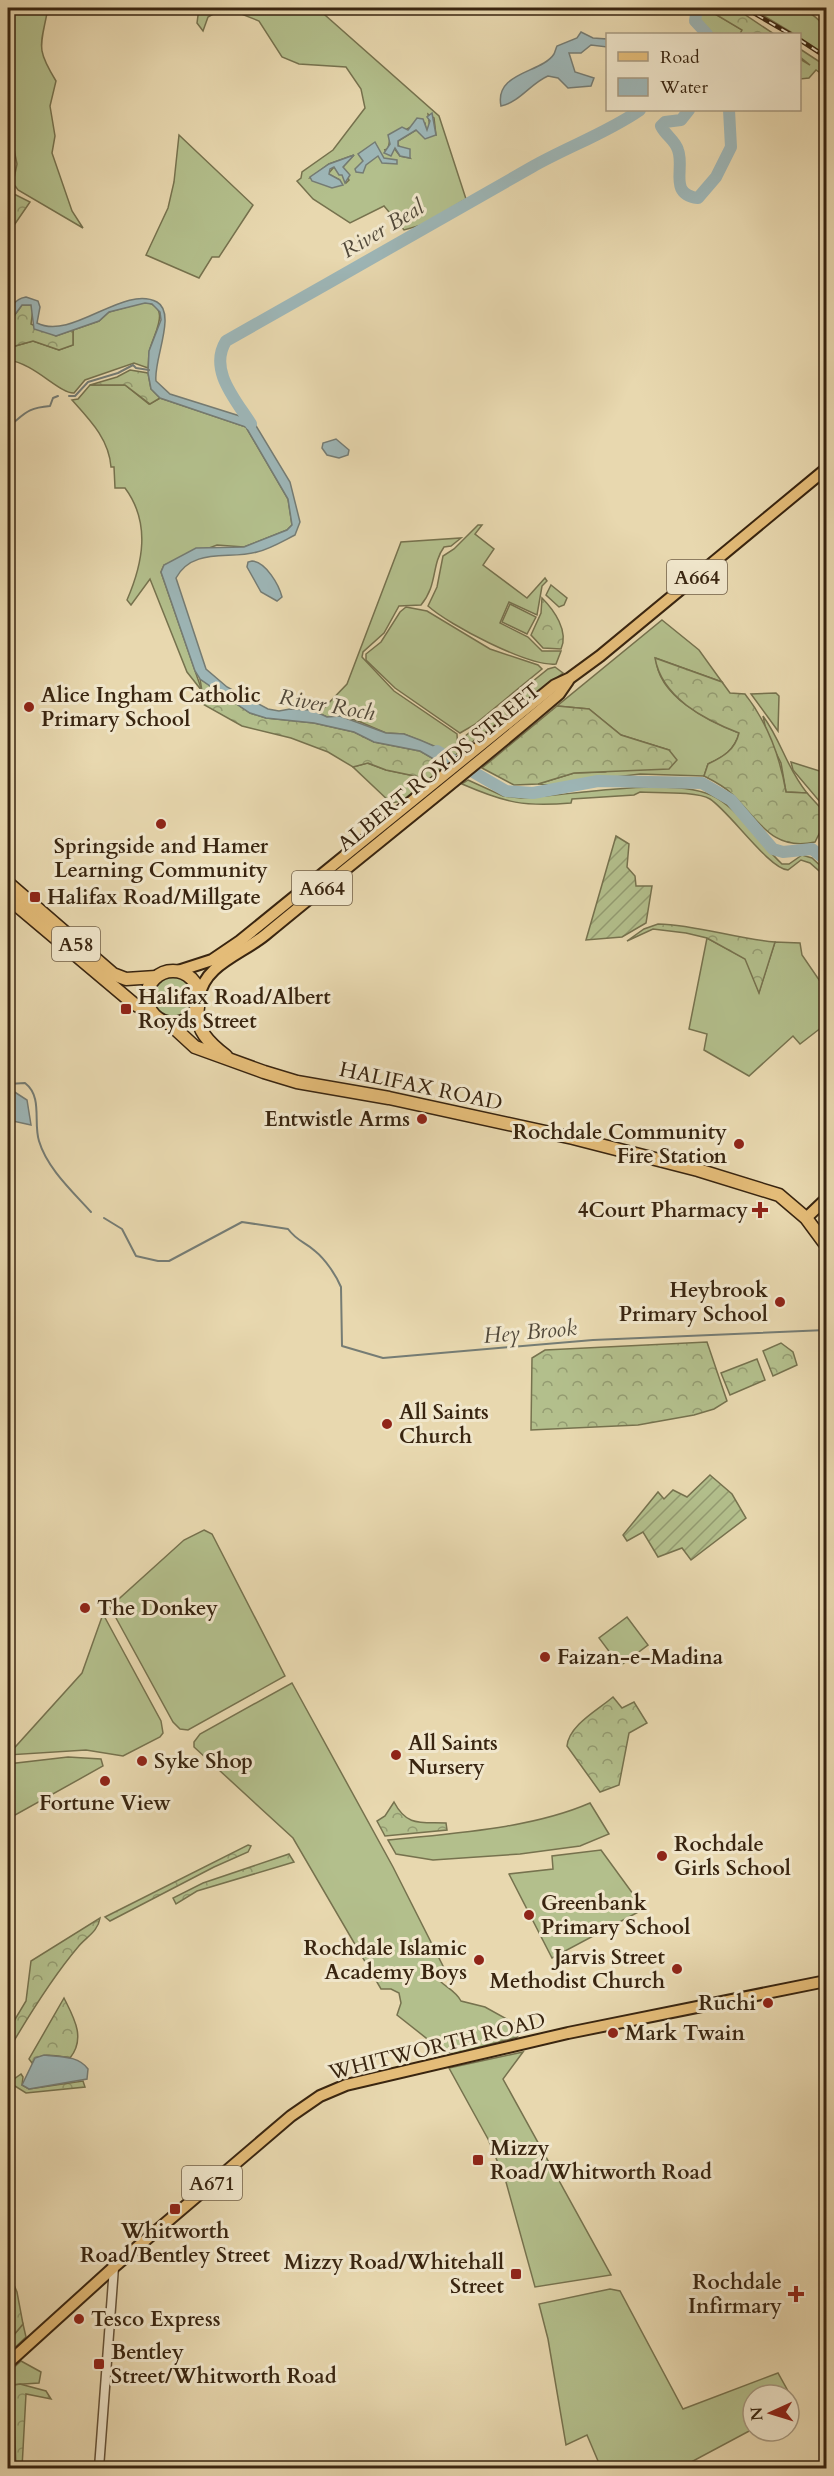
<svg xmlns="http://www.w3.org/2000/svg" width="834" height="2476" font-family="Cardo,serif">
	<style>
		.grass { fill: #b3bf8c; stroke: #76724e; stroke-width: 1.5; fill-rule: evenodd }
		.forest { fill: url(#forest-crowns); stroke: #76724e; stroke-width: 1.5 }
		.garden { fill: url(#garden-furrows); stroke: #76724e; stroke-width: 1.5 }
		.water { fill: #9db6b7; stroke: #757c74; stroke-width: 1.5 }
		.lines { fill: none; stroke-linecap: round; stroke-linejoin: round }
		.stream { stroke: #757c74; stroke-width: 2 }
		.river { stroke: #9db6b7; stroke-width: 12 }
		.minor-casing { stroke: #655238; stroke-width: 11 }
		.major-casing { stroke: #392510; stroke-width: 14 }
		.highway-casing { stroke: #392510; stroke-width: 15 }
		.minor { stroke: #f0e6cb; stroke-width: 8 }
		.major { stroke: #e4bc78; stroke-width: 10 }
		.highway { stroke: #e4bc78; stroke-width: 12 }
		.rail-casing { stroke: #392510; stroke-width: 4.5 }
		.rail { stroke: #f0e6cb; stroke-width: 2; stroke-dasharray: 7; stroke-linecap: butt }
		.poi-dot { fill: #8f2418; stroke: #f0e6cb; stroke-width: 2 }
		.labels { text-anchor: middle; stroke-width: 6; stroke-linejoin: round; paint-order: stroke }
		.shield { fill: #f0e6cb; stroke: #705f48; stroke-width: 1.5 }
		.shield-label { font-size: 20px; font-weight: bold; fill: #392510 }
		.poi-label { font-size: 21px; font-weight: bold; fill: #392510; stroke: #f0e6cb; text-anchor: start }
		.street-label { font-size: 21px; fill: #392510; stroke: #f0e6cb }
		.water-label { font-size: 22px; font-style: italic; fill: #52493a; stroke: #f0e6cb }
	</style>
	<defs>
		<pattern id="forest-crowns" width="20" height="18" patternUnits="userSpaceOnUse" patternTransform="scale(1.5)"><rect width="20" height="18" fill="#b3bf8c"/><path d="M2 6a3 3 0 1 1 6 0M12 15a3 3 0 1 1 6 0" fill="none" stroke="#939b71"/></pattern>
		<pattern id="garden-furrows" width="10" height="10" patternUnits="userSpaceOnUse" patternTransform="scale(1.5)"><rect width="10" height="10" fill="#b3bf8c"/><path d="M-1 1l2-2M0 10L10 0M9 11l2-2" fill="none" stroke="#939b71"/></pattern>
	</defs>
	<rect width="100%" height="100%" fill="#e8d8af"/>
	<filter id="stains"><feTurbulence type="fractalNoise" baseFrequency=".00333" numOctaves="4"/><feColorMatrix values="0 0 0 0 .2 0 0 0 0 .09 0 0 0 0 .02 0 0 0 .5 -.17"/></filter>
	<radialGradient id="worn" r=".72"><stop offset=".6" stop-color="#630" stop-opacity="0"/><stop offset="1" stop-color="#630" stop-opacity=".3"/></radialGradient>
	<!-- grass -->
	<g class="grass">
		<path d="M8,8h40c-7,38 -13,39 8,73l-6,25 5,30 -3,17 20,58 11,17 -65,-38 -5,-7 4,-19 -9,-44z"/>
		<path d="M199,8h25l-16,9 -5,14 -6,-8z"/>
		<path d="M226,8h91l122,108 27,83 -41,25 -21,6 -20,-24 -34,17 -37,-24 -16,-18 4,-3 1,-6 31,-22 32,-42 -4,-19 -15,-22 -47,-3 -17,-7 -23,-36zM428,114l6,4 2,17 -20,-5 -18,11v4l12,13 -10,-2 -6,-8 -1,1 -9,1 4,-1 2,-10 24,-14 11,-2 1,6 4,-1zM354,155l-11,12 6,13 -3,3 -4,-9 -8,-7 -6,7 12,6 -30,-2 19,-14z"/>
		<path d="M699,8h6l38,22 -3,4h-27l-15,-14z"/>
		<path d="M751,8c27,-1 62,-6 75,23 2,6 1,17 0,24l-26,-17v-4h-6z"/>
		<path d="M800,49l26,17v11l-10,-7 -7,8 -9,1v-20l10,6 -10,-8z"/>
		<path d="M179,135l74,70 -34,52h-7l-13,21 -53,-23 22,-47 6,-26z"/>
		<path d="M145,302c27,5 9,31 5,47 -2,6 -1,13 -2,19l-14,-5 -49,17 -11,13c-14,1 -40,-30 -66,-33v-12l25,-7 26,9 14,-5v-15l26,-9 10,-9z"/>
		<path d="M90,385h35l24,19 11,-6 86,29 42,72 4,26 -5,5 -43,17 -27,-2 -53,20 -3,7 41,119 -15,-19 -37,-93 -19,26 -4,-5c16,-37 24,-77 -2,-112h-10l-1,-21h-3c-2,-28 -21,-47 -39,-67l6,-1z"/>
		<path d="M478,525h4l-7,9 19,15 -11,16 44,33 18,-20 2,3 -5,5 -5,29 -28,-13 -9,21 28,14 14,14h19l-5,13c-27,3 -107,-39 -128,-58l9,-19 6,-31 11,-7z"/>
		<path d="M461,538l-10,8 -7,1c-13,18 -6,38 -23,58l-22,1 -15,27 -21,19 -1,5 32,34 63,43 1,19 -3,2 -51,-21 -18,-1 -28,-12 -18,-5 -13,1 -15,-7h10l25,-26 54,-142z"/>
		<path d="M510,604l26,13 -9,17 -25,-12z"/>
		<path d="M406,607l21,4 63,38 48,16 4,4 -68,56 -14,8 -65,-45 -29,-28v-6l15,-12 19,-30z"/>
		<path d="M662,620l37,30 23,32 -66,-24c1,37 52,64 83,75 -4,17 -16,24 -31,31l-4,12 -64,-2 -88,11 -14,-1 36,-11 31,-1 64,-22 -48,-15 -32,-26 -32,-3z"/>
		<path d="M555,667l8,6 -104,79 -1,-6 6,-9 84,-68z"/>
		<path d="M776,693l3,3 -1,35 -27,-37z"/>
		<path d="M763,716c19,26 23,51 44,77l-21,-1 -5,-29 -14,-28z"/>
		<path d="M791,762l35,11v36l-33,-39z"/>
		<path d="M367,763l19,7 43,9 -27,22 -11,2 -38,-36z"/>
		<path d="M468,780l35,16 18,2c48,-2 157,-24 196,0 26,16 43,46 65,66h7l13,-9 10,3 14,13v6l-16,-14 -9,-3 -13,10c-19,-1 -58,-58 -78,-71 -13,-8 -54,-6 -70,-7l-6,3 -62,4 -1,4c-47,4 -65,0 -109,-19z"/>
		<path d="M707,938l39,21 13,33 16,-50 25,1 2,12 24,35v34l-26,20 -7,-8 -44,40 -45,-26 3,-16 -18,-5z"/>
		<circle cx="172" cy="997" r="21"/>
		<path d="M204,1530l8,4 73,142 -97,54 -8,-1 -7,-7 -63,-115 74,-67z"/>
		<path d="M103,1614l58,107 2,12 -3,4 -37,19 -37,-6 -78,5 74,-82z"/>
		<path d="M627,1617l21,28 -28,21 -21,-28z"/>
		<path d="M292,1683l101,184 51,101 -10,5c7,14 19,14 27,28l24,6 34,19 4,3 -6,8 -63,17 -14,-5 -43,-34 4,-12 -2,-10 -8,-4h-10l-88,-151 -99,-91v-5l6,-8z"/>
		<path d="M68,1757l33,2 2,7 -95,53v-55z"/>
		<path d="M590,1803l19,31 -29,12 -60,8 -87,6 -37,-6 -8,-14c65,-7 142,-11 202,-37z"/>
		<path d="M601,1850l43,59 -92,49 -43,-84 44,-5 -1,-13z"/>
		<path d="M523,2052l-20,27 108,196 -76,12 -29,-105 -18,-43 -39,-71z"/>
		<path d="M610,2289l10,2 63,118 95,-36 15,27 -3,6 -1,-11h-36v34l-73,39h-79l-14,-33 -21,10 -18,-106 -9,-35z"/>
		<path d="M23,2324l3,13 -18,17v-12z"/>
		<path d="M21,2361l20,11 -2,11 -31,2v-12z"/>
	</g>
	<!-- forest -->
	<g class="forest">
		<path d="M705,8h30l39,26h-34l2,-4z"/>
		<path d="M14,194l16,8 -22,32v-38z"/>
		<path d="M22,305h9l2,4 -2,15 25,12 17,-6v15l-14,5 -26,-9 -25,7v-24z"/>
		<path d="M130,370l18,3 3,16 9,9 -10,6 -25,-19h-35l27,-8z"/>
		<path d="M551,585l16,13 -3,7 -5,2 -13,-12z"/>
		<path d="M542,598c12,12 27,33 19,51l-18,-1 -12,-13 10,-22z"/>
		<path d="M655,658l67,24 8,11 15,1c22,28 35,63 41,98l21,1 19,21v6l-11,22c-43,10 -57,-23 -83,-48 -8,-8 -18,-13 -28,-18l4,-12c15,-7 27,-14 31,-31 -35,-14 -77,-35 -84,-75z"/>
		<path d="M200,679l50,34 16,5 48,5 40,9 20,10 46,9 24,14 -15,14 -43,-9 -18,-7 -15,4 -25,-15 -37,-14 -49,-12 -43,-24 3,-11z"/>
		<path d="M557,706l32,3 32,26 48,15 8,10 -8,9 -95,4 -36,11 -24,1 -32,-17z"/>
		<path d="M658,924c40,1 78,15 117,18l-16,51 -14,-34 -38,-21 -21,-5 -33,-4 -26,12 17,-12z"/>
		<path d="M707,1342l20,59 -13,8 -20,6 -56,10 -107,5 1,-72 13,-8z"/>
		<path d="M781,1343l12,9 4,13 -24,11 -10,-25z"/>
		<path d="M757,1359l8,21 -35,15 -9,-22z"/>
		<path d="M613,1697l9,11 12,-6 13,21 -18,10 -10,52 -19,7 -33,-46c2,-21 31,-36 46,-49z"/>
		<path d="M394,1802c13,25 27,20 52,21l1,7 -62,6 -8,-15 8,-5z"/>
		<path d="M248,1845l3,1 -3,6 -34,15 -104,54 -5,-4z"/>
		<path d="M289,1854l5,8 -97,29 -21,13 -3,-6 30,-15z"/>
		<path d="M100,1918c-2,14 -14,19 -22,29 -27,32 -49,68 -70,104v-20l18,-30 5,-40z"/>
		<path d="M64,1998c10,20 22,40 6,60 -13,-2 -29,-7 -38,5l-3,-4z"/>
		<path d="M21,2074l2,3 -1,8 7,4 54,-8 2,6 -59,6 -11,-7 -6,8 -1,14 2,-26z"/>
		<path d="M8,2271l9,21 6,32 -15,18z"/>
		<path d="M20,2384l26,7 5,8 -25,-5 -4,74h-6l-2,-57 -5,-25z"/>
	</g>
	<!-- garden -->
	<g class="garden">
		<path d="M616,836l13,8 -2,23 8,9 1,10h16l-6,37 -24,14 -36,3z"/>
		<path d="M710,1475l22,19 14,24 -55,42 -9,-12 -24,9 -15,-25 -16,9 -4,-6 35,-43 6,7 9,-9 14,7z"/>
	</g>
	<!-- water -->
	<g class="water">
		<path d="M581,32l12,6 14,1v8l-16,-2 -10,8h-12l6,19 19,6 -3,8 -23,2 -10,-10 -10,-2c-17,7 -28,26 -47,30 -7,-34 41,-33 53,-52 1,-2 2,-6 3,-8l20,-8z"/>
		<path d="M432,113l4,22 -11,4 -9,-9 -18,11v5l12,3v9l-10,-2 -5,-8 -4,8 -7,-3 6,-9 -2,-9 14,-8 6,3 9,-12 6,1 4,11 3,-9 -3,-4z"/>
		<path d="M375,142l9,16 13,2v4l-15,-1 -4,-7 -12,9 -3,8 -7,-1 -1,-3 8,-8 -5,-7z"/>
		<path d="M354,155l-11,12 7,8 -5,8 -3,-8h-3l-5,-8 -4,2 -1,5 11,6 3,5 -11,3 -20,-7 -2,-4 19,-13z"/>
		<path d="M26,297l12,4 2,6 -3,16c35,18 87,-39 120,-21 20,11 -4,59 -1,79l14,13 73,23 12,7 35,58 10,40 -5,13c-12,6 -25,14 -38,17 -28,8 -64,-5 -81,26l30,91 21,18 41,22 11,2 11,-2 22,1 15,7 13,-1 46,17 18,1 16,6 35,15 -11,10 -24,-14 -46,-9 -20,-10 -40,-9 -48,-5 -16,-5 -30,-20 -20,-14 -5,-8 -34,-99 3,-7 32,-17 48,-1 43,-17 5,-5 -4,-26 -42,-72 -86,-29 -9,-9 -3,-16 1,-22 12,-31 -1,-8 -8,-8 -7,-1 -36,9 -10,9 -43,15 -22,-7 -3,-24h-9l-14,19c-1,-13 5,-25 18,-27z"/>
		<path d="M336,439l13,11 -1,5 -9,3 -12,-3 -5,-7 1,-5z"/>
		<path d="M252,561c14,1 27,24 30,36l-5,4 -16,-9 -14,-25 1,-5z"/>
		<path d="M13,1091l14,9 4,25 -23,-5v-25z"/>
		<path d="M44,2055c15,2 34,0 44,14l-1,10 -58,10 -7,-4 13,-27z"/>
	</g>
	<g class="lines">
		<!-- stream -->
		<g class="stream">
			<path d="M69,396h6l13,-14 30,-9 15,-8 3,3 13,2"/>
			<path d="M8,427c17,-13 18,-19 42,-21l3,-8 5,-2"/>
			<path d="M8,1084l17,-1c18,14 8,39 14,58 8,27 33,50 52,71"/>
			<path d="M104,1218l18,11 14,27 22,5h11l73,-39 46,7c10,13 16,12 27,22 10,8 21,24 26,36l1,59 41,12 210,-18 233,-10"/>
		</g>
		<!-- river -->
		<g class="river">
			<path d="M697,8l-2,13 12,13"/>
			<path d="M689,110l-8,10 -16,2 -4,4c5,10 14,14 17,24 7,19 -10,44 20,48l18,-21 15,-30 -2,-37"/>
			<path d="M251,424c-15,-24 -43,-54 -25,-83 102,-58 204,-115 306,-174 35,-20 75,-34 108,-57"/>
			<path d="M437,751l69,40 27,2 65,-12 104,2 29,17 42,49 10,3 29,-3 14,11"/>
		</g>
		<defs>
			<path id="minor" d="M99,2468l15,-201"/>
			<g id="major">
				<path d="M178,971l34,-11 28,-19 315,-256 15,-7 30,-22 226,-187"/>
				<path d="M199,998c4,-33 43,-44 66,-63 98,-81 198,-159 294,-241l9,-13"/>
				<path d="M806,1218l20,-19"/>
				<path d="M8,2363l106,-96 177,-151 29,-20 26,-11 222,-52 258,-52"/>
			</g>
			<g id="highway">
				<path d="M8,883l105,91 13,5 30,-2"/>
				<path d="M8,898l126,106 16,8"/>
				<circle cx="173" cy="997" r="26"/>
				<path d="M198,1007c-3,23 11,36 28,49"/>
				<path d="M170,1024l25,23 69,25 33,10 92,16 184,40 125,32 81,25 27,23 20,27"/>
			</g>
		</defs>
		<!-- minor casing -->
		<use href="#minor" class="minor-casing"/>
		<!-- major casing -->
		<use href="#major" class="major-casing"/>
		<!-- highway casing -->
		<use href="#highway" class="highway-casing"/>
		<!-- minor -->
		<use href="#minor" class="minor"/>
		<!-- major -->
		<use href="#major" class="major"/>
		<!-- highway -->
		<use href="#highway" class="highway"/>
		<defs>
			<g id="rail">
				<path d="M745,8l45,26"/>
				<path d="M800,40l26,17"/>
			</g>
		</defs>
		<!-- rail casing -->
		<use href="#rail" class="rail-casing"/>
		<!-- rail -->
		<use href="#rail" class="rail"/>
	</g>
	<!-- markers -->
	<g class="poi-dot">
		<circle cx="29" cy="707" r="6"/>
		<circle cx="161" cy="824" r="6"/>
		<rect x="29" y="891" width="12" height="12" rx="3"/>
		<rect x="120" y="1003" width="12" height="12" rx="3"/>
		<circle cx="422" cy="1119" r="6"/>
		<circle cx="739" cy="1144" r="6"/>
		<path d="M757 1201h6v6h6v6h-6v6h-6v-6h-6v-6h6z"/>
		<circle cx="780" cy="1302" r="6"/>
		<circle cx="387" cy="1424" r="6"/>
		<circle cx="85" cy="1608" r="6"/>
		<circle cx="545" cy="1657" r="6"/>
		<circle cx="396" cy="1755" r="6"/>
		<circle cx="142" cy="1761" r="6"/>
		<circle cx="105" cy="1781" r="6"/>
		<circle cx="662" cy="1856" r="6"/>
		<circle cx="529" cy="1915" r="6"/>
		<circle cx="479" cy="1960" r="6"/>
		<circle cx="677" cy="1969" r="6"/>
		<circle cx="768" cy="2003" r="6"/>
		<circle cx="613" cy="2033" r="6"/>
		<rect x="472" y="2154" width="12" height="12" rx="3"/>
		<rect x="169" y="2203" width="12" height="12" rx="3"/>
		<rect x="510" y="2268" width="12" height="12" rx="3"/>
		<path d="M793 2285h6v6h6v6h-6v6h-6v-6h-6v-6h6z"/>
		<circle cx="79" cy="2319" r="6"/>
		<rect x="93" y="2358" width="12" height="12" rx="3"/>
	</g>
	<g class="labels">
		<!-- shield labels -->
		<g class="shield">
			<rect x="667" y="560" width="60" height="34" rx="4.5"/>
			<rect x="292" y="871" width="60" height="34" rx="4.5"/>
			<rect x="52" y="927" width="48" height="34" rx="4.5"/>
			<rect x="182" y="2166" width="60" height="34" rx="4.5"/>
		</g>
		<g class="shield-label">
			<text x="697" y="584">A664</text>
			<text x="322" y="895">A664</text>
			<text x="76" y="951">A58</text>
			<text x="212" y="2190">A671</text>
		</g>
		<!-- poi labels -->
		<g class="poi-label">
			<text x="41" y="702">Alice Ingham Catholic<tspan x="41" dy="24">Primary School</tspan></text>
			<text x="161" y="853" text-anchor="middle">Springside and Hamer<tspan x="161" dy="24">Learning Community</tspan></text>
			<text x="47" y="904">Halifax Road/Millgate</text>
			<text x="138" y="1004">Halifax Road/Albert<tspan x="138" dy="24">Royds Street</tspan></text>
			<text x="410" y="1126" text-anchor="end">Entwistle Arms</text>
			<text x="727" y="1139" text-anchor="end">Rochdale Community<tspan x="727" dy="24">Fire Station</tspan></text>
			<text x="748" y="1217" text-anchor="end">4Court Pharmacy</text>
			<text x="768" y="1297" text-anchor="end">Heybrook<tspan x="768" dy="24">Primary School</tspan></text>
			<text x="399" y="1419">All Saints<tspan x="399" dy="24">Church</tspan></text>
			<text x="97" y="1615">The Donkey</text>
			<text x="557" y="1664">Faizan-e-Madina</text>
			<text x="408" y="1750">All Saints<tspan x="408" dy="24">Nursery</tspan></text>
			<text x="154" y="1768">Syke Shop</text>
			<text x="105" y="1810" text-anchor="middle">Fortune View</text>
			<text x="674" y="1851">Rochdale<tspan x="674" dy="24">Girls School</tspan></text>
			<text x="541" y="1910">Greenbank<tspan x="541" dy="24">Primary School</tspan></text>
			<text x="467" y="1955" text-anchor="end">Rochdale Islamic<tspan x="467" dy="24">Academy Boys</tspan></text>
			<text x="665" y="1964" text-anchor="end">Jarvis Street<tspan x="665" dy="24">Methodist Church</tspan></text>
			<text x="756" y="2010" text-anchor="end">Ruchi</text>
			<text x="625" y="2040">Mark Twain</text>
			<text x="490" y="2155">Mizzy<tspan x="490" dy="24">Road/Whitworth Road</tspan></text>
			<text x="175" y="2238" text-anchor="middle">Whitworth<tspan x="175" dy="24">Road/Bentley Street</tspan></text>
			<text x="504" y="2269" text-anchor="end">Mizzy Road/Whitehall<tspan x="504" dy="24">Street</tspan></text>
			<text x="782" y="2289" text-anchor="end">Rochdale<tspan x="782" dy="24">Infirmary</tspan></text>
			<text x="91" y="2326">Tesco Express</text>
			<text x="111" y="2359">Bentley<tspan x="111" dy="24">Street/Whitworth Road</tspan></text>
		</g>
		<!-- street labels -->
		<g class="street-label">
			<text transform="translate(439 767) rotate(-39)" y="7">ALBERT ROYDS STREET</text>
			<text transform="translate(421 1086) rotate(12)" y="7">HALIFAX ROAD</text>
			<text transform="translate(437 2046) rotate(-14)" y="7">WHITWORTH ROAD</text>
		</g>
		<!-- water labels -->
		<g class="water-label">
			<text transform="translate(382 228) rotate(-31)" y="8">River Beal</text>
			<text transform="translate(327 704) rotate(10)" y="8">River Roch</text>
			<text transform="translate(530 1331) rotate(-5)" y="8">Hey Brook</text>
		</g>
	</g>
	<!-- margin -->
	<rect width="834" height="2476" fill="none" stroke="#e8d8af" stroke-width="30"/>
	<rect x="9" y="9" width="816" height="2458" fill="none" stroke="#392510" stroke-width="3"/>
	<rect x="15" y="15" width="804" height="2446" fill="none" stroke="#392510" stroke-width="1.5"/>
	<!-- legend -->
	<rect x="606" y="33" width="195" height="78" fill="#f0e6cb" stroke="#a79980" stroke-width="1.5"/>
	<rect x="618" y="52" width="30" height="9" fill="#e4bc78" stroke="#a79980" stroke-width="1.5"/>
	<text x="660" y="63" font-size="18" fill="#392510">Road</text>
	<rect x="618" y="78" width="30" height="18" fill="#9db6b7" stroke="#a79980" stroke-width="1.5"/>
	<text x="660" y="93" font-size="18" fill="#392510">Water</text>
	<!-- north arrow -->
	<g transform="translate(771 2413) rotate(266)"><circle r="28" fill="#f0e6cb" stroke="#a79980" stroke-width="1.5"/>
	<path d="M0-4.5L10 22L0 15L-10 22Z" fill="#8f2418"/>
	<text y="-9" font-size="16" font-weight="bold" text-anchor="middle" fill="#392510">N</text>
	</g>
	<rect width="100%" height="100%" filter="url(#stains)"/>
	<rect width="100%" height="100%" fill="url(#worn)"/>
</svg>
